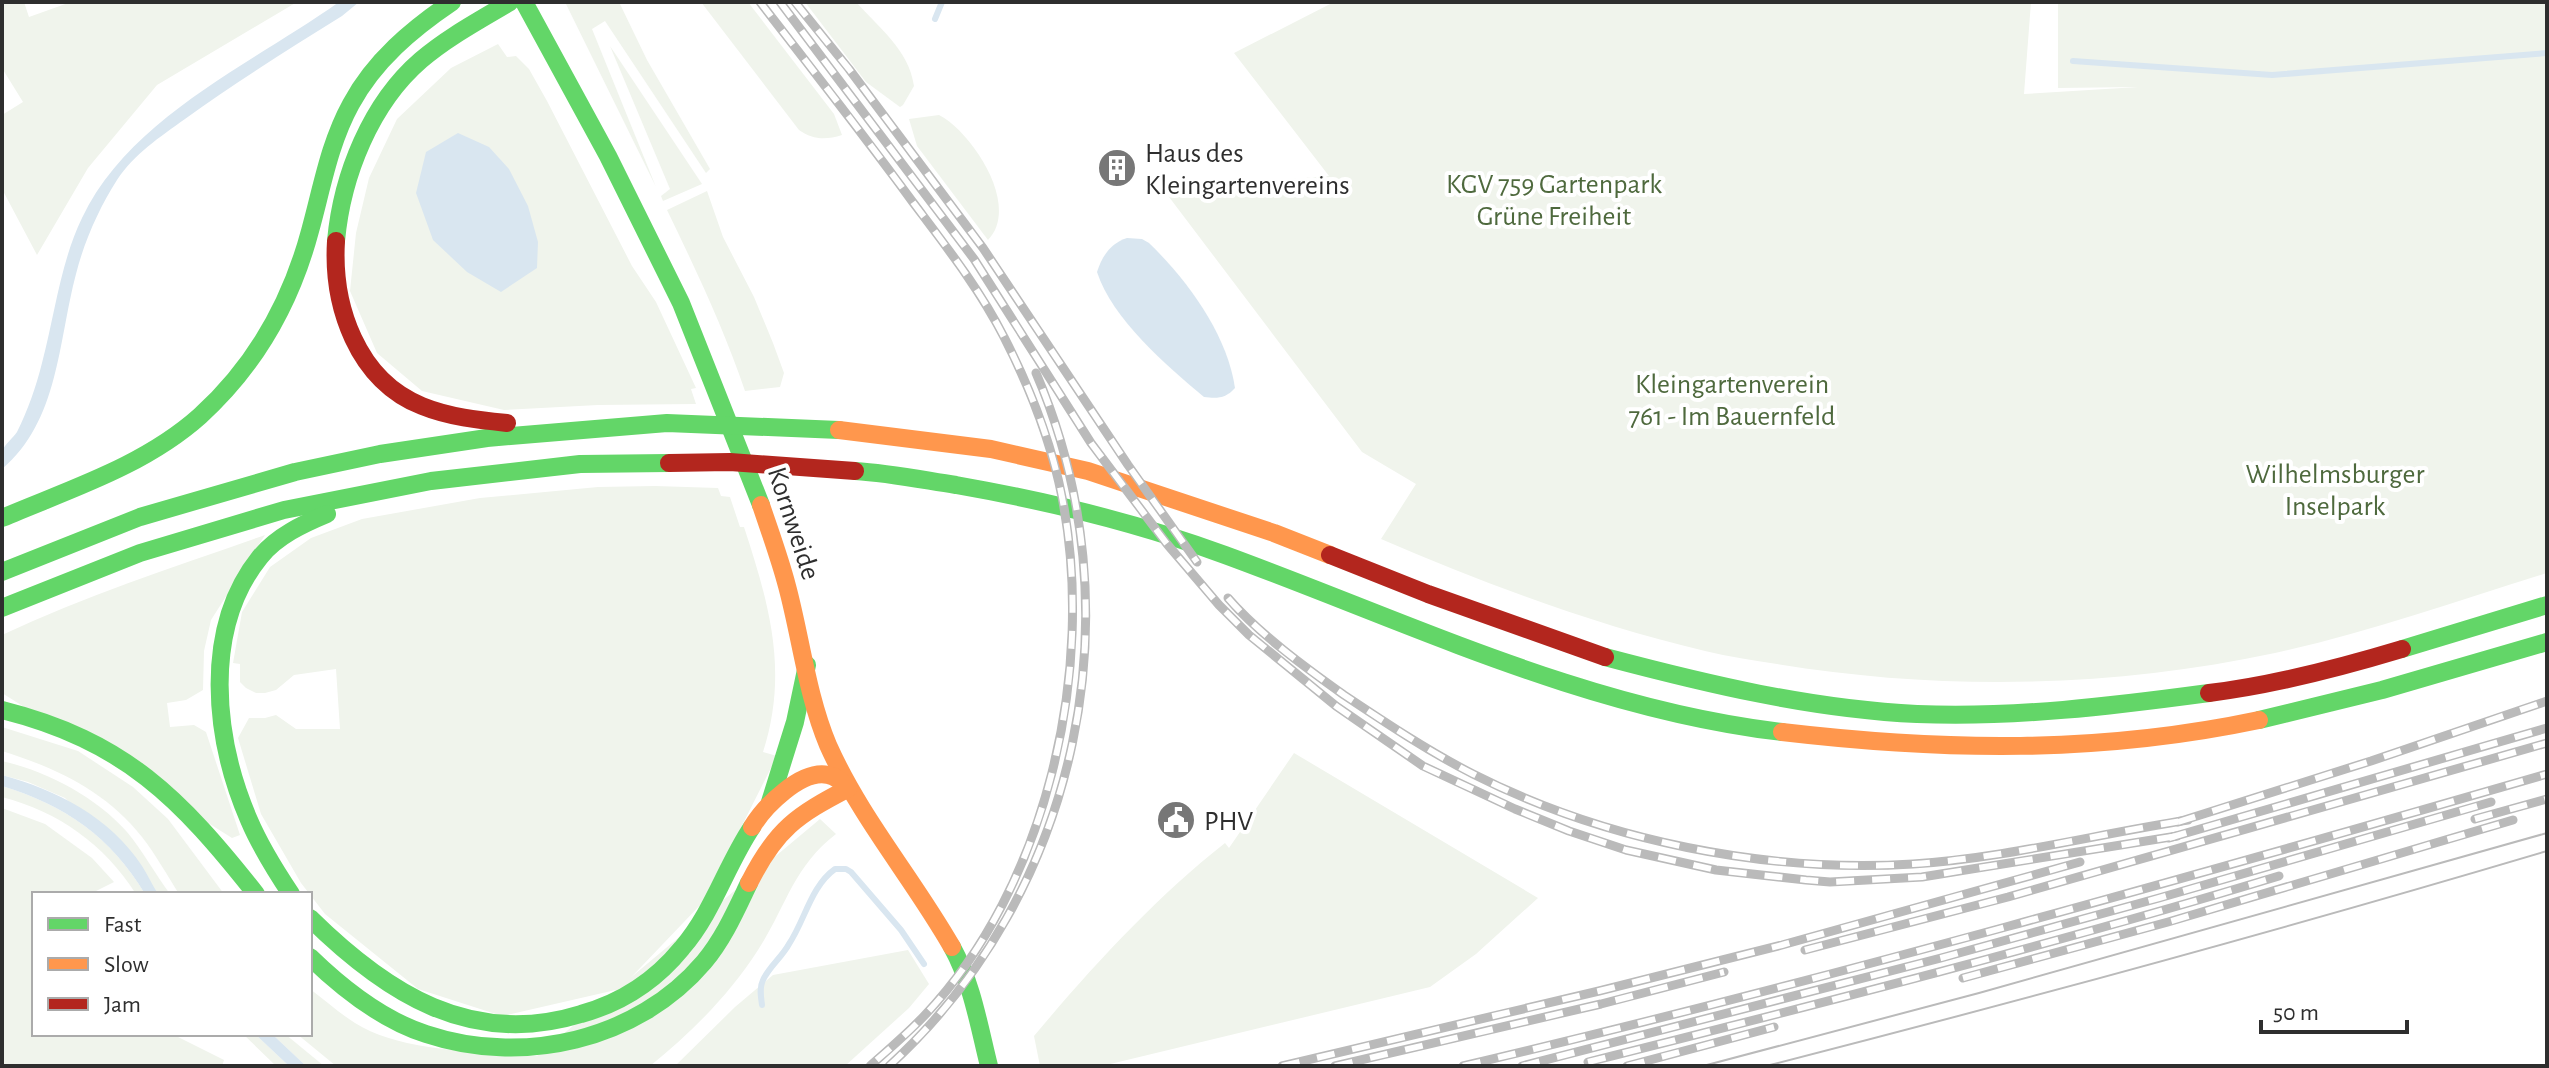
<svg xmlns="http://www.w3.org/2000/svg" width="2549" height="1068" font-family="'Alegreya Sans',sans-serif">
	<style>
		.green { fill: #f0f4ec }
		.water { fill: #d9e6f0 }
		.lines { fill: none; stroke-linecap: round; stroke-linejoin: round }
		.stream { stroke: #d9e6f0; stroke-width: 6 }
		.fast { stroke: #63d668; stroke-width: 18 }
		.slow { stroke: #ff974d; stroke-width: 18 }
		.jam { stroke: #b3261e; stroke-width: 18 }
		.tram { stroke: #bababa; stroke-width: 2 }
		.rail-casing { stroke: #bababa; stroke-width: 9 }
		.rail { stroke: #fff; stroke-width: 6; stroke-dasharray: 18; stroke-linecap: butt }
		.labels { text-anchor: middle; stroke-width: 8; stroke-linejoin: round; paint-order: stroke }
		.poi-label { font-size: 28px; fill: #2e2e2e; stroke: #fff; text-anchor: start }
		.park-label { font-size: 28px; fill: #4e693d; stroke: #fff }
		.street-label { font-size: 28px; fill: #2e2e2e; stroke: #fff }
	</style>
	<rect width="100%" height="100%" fill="#fff"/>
	<!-- green -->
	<g class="green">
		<path d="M2,2h22l5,15 42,-15h226l-140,83 -69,83 -51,87 -35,-66v-74l21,-13 -21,-34z"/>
		<path d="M565,2h54l28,58 63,109 -4,4 -101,-152 -13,8 64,158z"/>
		<path d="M701,2h47l86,112 8,21c-16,5 -29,5 -43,-5z"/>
		<path d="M805,2h51c23,26 53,48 58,84l-11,19 -3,2 -34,-25z"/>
		<path d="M1334,2h697l-7,92 114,-7 -80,1v-86h489v571c-90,28 -180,60 -272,80 -165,35 -332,38 -498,11 -24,-4 -48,-7 -72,-13 -111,-26 -219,-67 -324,-112l35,-55 -54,-32 -199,-263 166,-13 -95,-123z"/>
		<path d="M498,44l9,13 9,-1 13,13 18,32 85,165 24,36 40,86 -5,1 5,15 -98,1 -94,5 -82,-19 -45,-38 -27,-62 6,-58 13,-55 28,-59 54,-51z"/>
		<path d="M610,46l92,138 -39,17 -2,-5 9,-7z"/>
		<path d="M939,115c33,17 82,91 49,125l-71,-94 -8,-27z"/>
		<path d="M707,191l16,46 31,60 19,46 11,30 -4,14 -35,4c-21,-62 -49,-121 -78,-181z"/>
		<path d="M655,486l63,2 3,8 9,1 10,30h4c25,77 45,144 19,225l14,4 -73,145 -84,88 -118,27 -84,-27 -93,-75 -24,-31 -40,-69 -23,-76 11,-20h16l11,-3 20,14h44l-4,-60 -42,6 -18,15 -11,3h-9l-10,-5 -6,-6v-18l-7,-1 9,-51 28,-45 41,-29 51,-19 118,-21 118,-11z"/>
		<path d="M265,535l-54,85 -7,31 -1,39 -17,10 -19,3 3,24 24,-2 12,7 34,103 -8,3 -230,-145v-58c85,-40 175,-69 263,-100z"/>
		<path d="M2,727l76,24 55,36 35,32 56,75h-45c-12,-19 -23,-39 -37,-57 -36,-46 -86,-69 -140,-86z"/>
		<path d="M1294,753l244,145 -62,56 -46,33 -328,79h-62l-6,-30c58,-69 120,-137 191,-193l4,5z"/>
		<path d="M2,761c45,10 94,36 125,71 16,19 28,42 43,62h-12l-93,-96 -37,-16 -26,-7z"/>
		<path d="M2,786c63,19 109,51 143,108h-9c-32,-50 -77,-82 -134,-97z"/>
		<path d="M2,808l43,16 47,34 22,24 -24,12h-56v140h138l52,26 -2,6h-220z"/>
		<path d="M820,819l16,15c-43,33 -50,73 -78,116 -29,45 -66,82 -108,116h-314l-39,-32h13v-45c15,11 29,24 45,34 45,29 128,29 182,33z"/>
		<path d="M908,950l21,34 -20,24 -64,58h-170l60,-59 38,-32z"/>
		<path d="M243,1034h12l34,32h-13z"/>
		<path d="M272,1034h13l39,32h-18z"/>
	</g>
	<!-- water -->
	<g class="water">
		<path d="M339,2h20l-17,14c-53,33 -106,66 -157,103 -25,18 -51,35 -68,61 -18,28 -33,62 -41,94 -18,68 -17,147 -74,195 0,-5 -2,-14 0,-18 3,-7 11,-13 15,-19 11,-22 19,-45 25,-69 13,-49 18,-99 40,-145 48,-101 170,-154 257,-216z"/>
		<path d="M458,133l31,14 20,22 19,37 10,36 -1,26 -36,24 -34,-20 -34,-32 -17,-47 10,-41z"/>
		<path d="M1127,238l15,1 7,4c39,38 78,91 86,145 -9,10 -17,11 -31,9 -37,-31 -92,-78 -107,-125 5,-16 14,-29 30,-34z"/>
		<path d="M2,775c55,15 108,42 140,91 6,9 10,19 16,28h-13c-34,-57 -80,-89 -143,-108z"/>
		<path d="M255,1034h17l34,32h-17z"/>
	</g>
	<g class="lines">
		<!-- stream -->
		<g class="stream">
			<path d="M935,19l7,-17"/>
			<path d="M2073,61l199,14 275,-22"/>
			<path d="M762,1005c-1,-8 -3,-17 1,-25 6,-13 19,-23 26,-36 16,-24 22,-58 46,-75h11l5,3 50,58 23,34"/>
		</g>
		<!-- fast -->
		<g class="fast">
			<path d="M524,2l84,154 73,147 80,202"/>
			<path d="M336,241c6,-66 35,-138 85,-181 27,-23 59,-40 89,-58"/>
			<path d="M855,471c34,2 68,9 101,14 91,16 182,38 269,70 183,67 361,154 557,177"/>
			<path d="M2,518c68,-29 142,-52 198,-102 55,-50 91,-114 110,-185 12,-43 19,-87 41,-127 23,-43 61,-75 101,-102"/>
			<path d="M2,572l138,-55 155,-45 85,-18 107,-16 180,-15 172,7"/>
			<path d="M2,608l138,-55 144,-43 147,-29 149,-17 89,-1"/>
			<path d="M2402,649l145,-44"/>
			<path d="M1605,657c102,27 206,52 312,57 98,4 195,-8 292,-21"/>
			<path d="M2,710c123,31 178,88 254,184"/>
			<path d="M2259,720l123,-30 165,-48"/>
			<path d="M770,802l25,-80 12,-57"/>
			<path d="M291,894c-16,-24 -31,-48 -42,-74 -35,-81 -47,-191 11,-263 17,-21 43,-33 67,-43"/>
			<path d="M310,918c76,75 161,130 271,96 40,-11 75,-34 101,-66 31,-36 44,-82 70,-121"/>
			<path d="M952,947c20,36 27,79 37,119"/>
			<path d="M310,957c33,32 72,63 116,77 96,32 211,7 278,-72 20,-24 32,-52 45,-79"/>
		</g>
		<!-- slow -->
		<g class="slow">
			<path d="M839,430l152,19 97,22 186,62 56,22"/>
			<path d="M761,505c9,27 19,54 26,81 14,52 20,109 41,159 33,74 84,132 124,202"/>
			<path d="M1782,732c162,19 316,22 477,-12"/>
			<path d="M749,883c27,-54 48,-68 100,-95 -6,-5 -13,-12 -21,-13 -27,-6 -64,32 -76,52"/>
		</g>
		<!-- jam -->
		<g class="jam">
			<path d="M336,241c-4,65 21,139 86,165 27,11 56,14 85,17"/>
			<path d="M669,463l61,-1 125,9"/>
			<path d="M1330,555l98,39 177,63"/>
			<path d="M2209,693c66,-8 130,-25 193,-44"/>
		</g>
		<!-- tram -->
		<g class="tram">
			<path d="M1703,1066l276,-73 568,-160"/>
			<path d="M1766,1066c262,-67 522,-138 781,-215"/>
		</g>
		<defs>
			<g id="rail">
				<path d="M760,2c51,66 103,132 152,199 33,44 67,87 92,136 26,51 47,104 58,160 34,173 -15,390 -138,519 -17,18 -36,34 -54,50"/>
				<path d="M780,2l194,257 117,184 76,101 52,61 30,30 87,71 87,60 92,43 54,22 57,19 90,20 90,10 24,2 92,-5 255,-41"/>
				<path d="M795,2l54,67 134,179 145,217 69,97"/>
				<path d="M1228,598c30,35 78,70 116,97 42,28 84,56 129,79 132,67 293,99 440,90 93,-6 184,-30 275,-44"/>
				<path d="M2475,819l72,-20"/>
				<path d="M2178,822l193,-61 176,-60"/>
				<path d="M2169,838l378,-110"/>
				<path d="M1805,950l203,-53 539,-154"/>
				<path d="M1963,978l205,-56 345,-102"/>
				<path d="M1588,1062c231,-58 463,-117 691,-186"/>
				<path d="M889,1066c191,-174 249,-456 147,-693"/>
				<path d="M1282,1066l317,-75 183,-46 298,-83"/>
				<path d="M1335,1066l266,-62 123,-32"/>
				<path d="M1463,1066c364,-86 724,-188 1084,-292"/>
				<path d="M1522,1066l419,-108 218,-60 332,-96"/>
				<path d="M1627,1066l147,-39"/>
			</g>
		</defs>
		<!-- rail casing -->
		<use href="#rail" class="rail-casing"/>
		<!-- rail -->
		<use href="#rail" class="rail"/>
	</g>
	<!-- icons -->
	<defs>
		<symbol id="building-disc" viewBox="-11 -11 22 22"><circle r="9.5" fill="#777" stroke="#fff"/><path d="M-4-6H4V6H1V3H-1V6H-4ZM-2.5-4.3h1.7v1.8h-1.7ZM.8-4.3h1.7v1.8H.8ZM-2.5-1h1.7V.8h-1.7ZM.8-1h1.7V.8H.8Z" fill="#fff"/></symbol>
		<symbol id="civic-disc" viewBox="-11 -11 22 22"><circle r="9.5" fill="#777" stroke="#fff"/><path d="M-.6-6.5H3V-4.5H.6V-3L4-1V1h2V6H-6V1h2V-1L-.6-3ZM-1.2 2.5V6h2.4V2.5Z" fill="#fff"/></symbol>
	</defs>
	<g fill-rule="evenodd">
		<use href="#building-disc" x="1095" y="146" width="44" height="44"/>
		<use href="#civic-disc" x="1154" y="798" width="44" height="44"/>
	</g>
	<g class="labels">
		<!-- poi labels -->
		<g class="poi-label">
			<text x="1145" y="162">Haus des<tspan x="1145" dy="32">Kleingartenvereins</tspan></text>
			<text x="1204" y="830">PHV</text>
		</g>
		<!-- park labels -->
		<g class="park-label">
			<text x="1554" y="193">KGV 759 Gartenpark<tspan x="1554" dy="32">Grüne Freiheit</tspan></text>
			<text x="1732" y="393">Kleingartenverein<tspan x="1732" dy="32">761 - Im Bauernfeld</tspan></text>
			<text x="2335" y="483">Wilhelmsburger<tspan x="2335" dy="32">Inselpark</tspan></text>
		</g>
		<!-- street labels -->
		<g class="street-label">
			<text transform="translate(795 523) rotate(72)" y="10">Kornweide</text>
		</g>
	</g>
	<!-- border -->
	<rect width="2549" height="1068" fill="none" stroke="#2e2e2e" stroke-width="8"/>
	<!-- legend -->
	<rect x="32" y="892" width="280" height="144" fill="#ffffff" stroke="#ababab" stroke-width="2"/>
	<rect x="48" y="918" width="40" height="12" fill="#63d668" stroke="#ababab" stroke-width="2"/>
	<text x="104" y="932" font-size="24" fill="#2e2e2e">Fast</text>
	<rect x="48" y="958" width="40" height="12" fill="#ff974d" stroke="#ababab" stroke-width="2"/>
	<text x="104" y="972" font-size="24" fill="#2e2e2e">Slow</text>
	<rect x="48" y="998" width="40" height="12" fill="#b3261e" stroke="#ababab" stroke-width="2"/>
	<text x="104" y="1012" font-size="24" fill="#2e2e2e">Jam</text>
	<!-- scale -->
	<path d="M2261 1020v12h146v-12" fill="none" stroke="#2e2e2e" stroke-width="4"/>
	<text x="2273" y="1020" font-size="24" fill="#2e2e2e" stroke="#ffffff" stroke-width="6" paint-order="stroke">50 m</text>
</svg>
